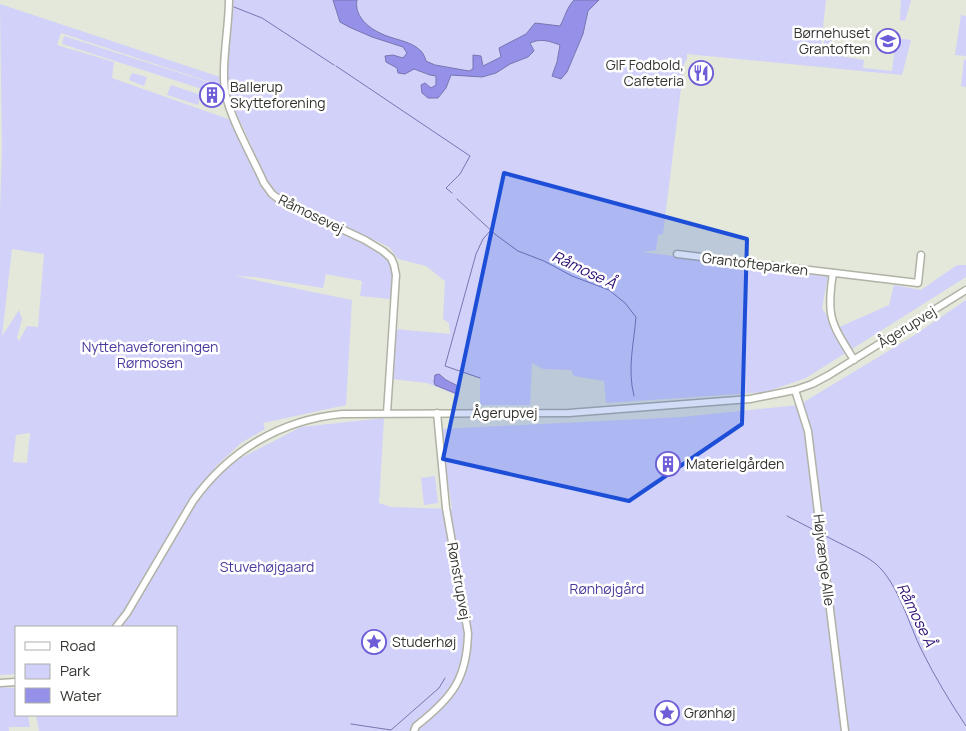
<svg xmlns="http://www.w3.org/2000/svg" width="966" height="731" font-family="Manrope,sans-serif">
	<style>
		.green { fill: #d1d1f9; fill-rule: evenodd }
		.water { fill: #9591e8; stroke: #7875b1 }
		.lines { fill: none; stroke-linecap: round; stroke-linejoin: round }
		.stream { stroke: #7875b1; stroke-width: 1 }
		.minor-casing { stroke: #afb2a5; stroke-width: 9 }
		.minor { stroke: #fff; stroke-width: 6 }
		.marked { fill: #1d4ed8; fill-opacity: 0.2; stroke: #1d4ed8; stroke-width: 4; stroke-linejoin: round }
		.labels { text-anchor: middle; stroke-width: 5; stroke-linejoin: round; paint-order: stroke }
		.poi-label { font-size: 14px; fill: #343530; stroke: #fff; text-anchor: start }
		.street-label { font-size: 14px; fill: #343530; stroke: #fff }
		.park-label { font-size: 14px; fill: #493a9e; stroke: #fff }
		.water-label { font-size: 15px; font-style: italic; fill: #2b0d74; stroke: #fff }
	</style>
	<rect width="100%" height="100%" fill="#e4e8da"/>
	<!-- green -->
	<g class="green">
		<path d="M232,0h594l-6,54h3l2,-25 15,27 24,4 -1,8 29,3 4,-33 15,2 -9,35 -215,-21v5l-3,5 -21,170 -5,1 -2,15 -14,2 186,24 -6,32 13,21 54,-24 5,-20 27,5 36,-25h9v12l-160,101 -40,14 -160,11 -2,-22 -30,-5 -3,-6 -28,-1 -11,-6 -2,42h-50v-27l-21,-7v25l-32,-13 -35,-4 3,-50 55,5 -1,-11 -6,-4 2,-38 -19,-15 -28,-7 -9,-12 -110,-51 -12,-16 -39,-85 -1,-14z"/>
		<path d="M901,0h10l-6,21 -5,-1z"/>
		<path d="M0,4l220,73 3,14 -3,2h-3l2,-8 -158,-52 -4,12 57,17 -2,16 119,42 40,76 111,57c15,15 12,26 9,46l-31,-3 2,-15 -36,-7 -3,14 -68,-11 -20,-1 117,24 -6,105 -83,18 2,6 -24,14 -27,25 19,-6 68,-35 83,-9 -5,85 12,4 61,2 -12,-80 242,-12 117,-12 114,-69 53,-36v431h-927l-3,-16h140v-88h-160v47l-16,1v-464l2,-61zM12,249l32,5 -6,73 -11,-1 -8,15 -2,-3 5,-19 -3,-9 -17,26zM30,433l-3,30 -14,-1 3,-27z"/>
		<path d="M961,15l5,1v40l-11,-1z"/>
		<path d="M64,36l144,46 -3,8 -143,-46z"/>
		<path d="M964,59l2,1v27l-5,-1z"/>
		<path d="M132,73l15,4 -3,9 -15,-6z"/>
		<path d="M171,85l30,10 -3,10 -31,-10z"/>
		<path d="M435,476l3,27 -14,2 -3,-27z"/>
		<path d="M0,687l16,1v27h12l2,12h-21v4h-9z"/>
	</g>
	<!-- water -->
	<g class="water">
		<path d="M333,0h24c-3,15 10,27 23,33 13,7 30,7 41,18 2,2 4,6 5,10l9,4 34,6 4,-2v-14l8,1 2,10 18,-9 -2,-9 27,-14 9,-11 25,3c5,-9 7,-19 14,-26h25l-11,11 -5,23 -16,38 -6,7 -9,-3 5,-14 3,-17c-11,-4 -19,-7 -30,-2l4,8 -6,6 -18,7 -14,9 -14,4 -31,-2 -5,13 -8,10h-10l-6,-5 -1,-8 4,-2 6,5 5,-3v-9l-6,-1 -16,-6 -9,5 -7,-1 -1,-5 -11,-6 -1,-6 8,-1 10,3 4,-5 -4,-6 -31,-10 -23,-10 -9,-5z"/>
		<path d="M439,374l7,6 14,7 -3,7 -22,-9 -1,-3 1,-7z"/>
	</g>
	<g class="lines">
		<!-- stream -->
		<g class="stream">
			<path d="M234,7l28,11 72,47"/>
			<path d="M336,66l134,90 -10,18 -14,14 6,5"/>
			<path d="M457,199l39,36 22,16 26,10 28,15 37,14 16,13 11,14c-2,26 -9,52 -2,79"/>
			<path d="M480,378l-35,-12 31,-112 7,-15 8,-9"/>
			<path d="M787,516l29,15"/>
			<path d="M826,536c14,8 38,18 50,28 22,19 33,61 46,87 13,26 28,51 44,75"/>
			<path d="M351,724l40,6 48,-42 6,-10"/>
		</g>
		<defs>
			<g id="minor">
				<path d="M229,0c0,28 -9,70 -3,96 6,26 27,62 38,87l8,11 8,6 85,40 18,11 8,7 3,7 2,10 -9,138"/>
				<path d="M677,254l241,29 3,-28"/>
				<path d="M833,273c-7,44 -2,50 21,87"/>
				<path d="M795,390l13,41 37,300"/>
				<path d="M116,627l11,-14 66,-112c36,-50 87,-81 149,-87l227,-1 181,-14 45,-9 17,-6 17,-9 137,-85"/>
				<path d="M0,683l16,-1"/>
				<path d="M414,731l2,-5c36,-28 51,-47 52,-93l-22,-125 -9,-95"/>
			</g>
		</defs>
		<!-- minor casing -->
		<use href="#minor" class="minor-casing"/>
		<!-- minor -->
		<use href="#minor" class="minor"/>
	</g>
	<!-- marked area -->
	<path class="marked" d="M504,173l243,66 -5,185 -113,77 -186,-42z"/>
	<!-- icons -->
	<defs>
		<symbol id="school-ring" viewBox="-11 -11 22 22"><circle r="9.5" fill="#fff" stroke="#6d5ed8" stroke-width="1.5"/><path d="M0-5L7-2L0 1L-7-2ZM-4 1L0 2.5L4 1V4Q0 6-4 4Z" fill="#6d5ed8"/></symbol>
		<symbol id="restaurant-ring" viewBox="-11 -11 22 22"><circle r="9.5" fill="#fff" stroke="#6d5ed8" stroke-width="1.5"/><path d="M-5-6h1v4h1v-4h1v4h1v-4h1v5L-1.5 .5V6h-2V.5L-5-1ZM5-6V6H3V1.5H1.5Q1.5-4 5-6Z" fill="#6d5ed8"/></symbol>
		<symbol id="building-ring" viewBox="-11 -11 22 22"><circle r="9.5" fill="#fff" stroke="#6d5ed8" stroke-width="1.5"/><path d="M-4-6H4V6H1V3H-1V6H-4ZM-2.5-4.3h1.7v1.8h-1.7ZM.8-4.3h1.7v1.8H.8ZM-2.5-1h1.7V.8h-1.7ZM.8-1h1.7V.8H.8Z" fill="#6d5ed8"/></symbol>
		<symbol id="sight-ring" viewBox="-11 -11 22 22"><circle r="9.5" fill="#fff" stroke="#6d5ed8" stroke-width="1.5"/><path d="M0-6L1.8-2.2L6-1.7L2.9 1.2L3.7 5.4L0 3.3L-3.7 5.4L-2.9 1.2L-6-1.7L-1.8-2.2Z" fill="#6d5ed8"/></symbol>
	</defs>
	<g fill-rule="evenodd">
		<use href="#school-ring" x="874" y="27" width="28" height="28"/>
		<use href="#restaurant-ring" x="687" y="59" width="28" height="28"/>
		<use href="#building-ring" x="198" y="81" width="28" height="28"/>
		<use href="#building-ring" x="654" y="450" width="28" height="28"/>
		<use href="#sight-ring" x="360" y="628" width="28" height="28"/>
		<use href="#sight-ring" x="653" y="699" width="28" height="28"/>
	</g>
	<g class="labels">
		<!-- poi labels -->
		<g class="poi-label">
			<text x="870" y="38" text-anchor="end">Børnehuset<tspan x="870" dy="16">Grantoften</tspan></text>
			<text x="684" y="70" text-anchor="end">GIF Fodbold,<tspan x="684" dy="16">Cafeteria</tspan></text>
			<text x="230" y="92">Ballerup<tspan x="230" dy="16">Skytteforening</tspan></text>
			<text x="686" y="469">Materielgården</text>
			<text x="392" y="647">Studerhøj</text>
			<text x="684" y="718">Grønhøj</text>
		</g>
		<!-- street labels -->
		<g class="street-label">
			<text transform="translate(311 214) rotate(26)" y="5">Råmosevej</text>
			<text transform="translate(755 264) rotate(7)" y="5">Grantofteparken</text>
			<text transform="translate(907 327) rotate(-32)" y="5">Ågerupvej</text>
			<text x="505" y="418">Ågerupvej</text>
			<text transform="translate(824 560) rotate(83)" y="5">Højvænge Alle</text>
			<text transform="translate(459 581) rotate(80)" y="5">Rønstrupvej</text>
		</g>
		<!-- park labels -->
		<g class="park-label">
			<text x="150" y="352">Nyttehaveforeningen<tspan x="150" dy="16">Rørmosen</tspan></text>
			<text x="267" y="572">Stuvehøjgaard</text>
			<text x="607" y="594">Rønhøjgård</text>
		</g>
		<!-- water labels -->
		<g class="water-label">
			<text transform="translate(584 270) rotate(25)" y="5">Råmose Å</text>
			<text transform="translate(916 615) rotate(64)" y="5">Råmose Å</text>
		</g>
	</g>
	<!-- legend -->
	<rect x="15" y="626" width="162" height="90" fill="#ffffff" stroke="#aeaeac"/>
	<rect x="25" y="642" width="25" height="8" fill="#ffffff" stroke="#aeaeac"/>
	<text x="60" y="651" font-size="15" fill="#343530">Road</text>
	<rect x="25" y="664" width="25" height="15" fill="#d1d1f9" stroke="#aeaeac"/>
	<text x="60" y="676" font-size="15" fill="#343530">Park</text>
	<rect x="25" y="688" width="25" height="15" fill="#9591e8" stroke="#aeaeac"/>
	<text x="60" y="701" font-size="15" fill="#343530">Water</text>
</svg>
